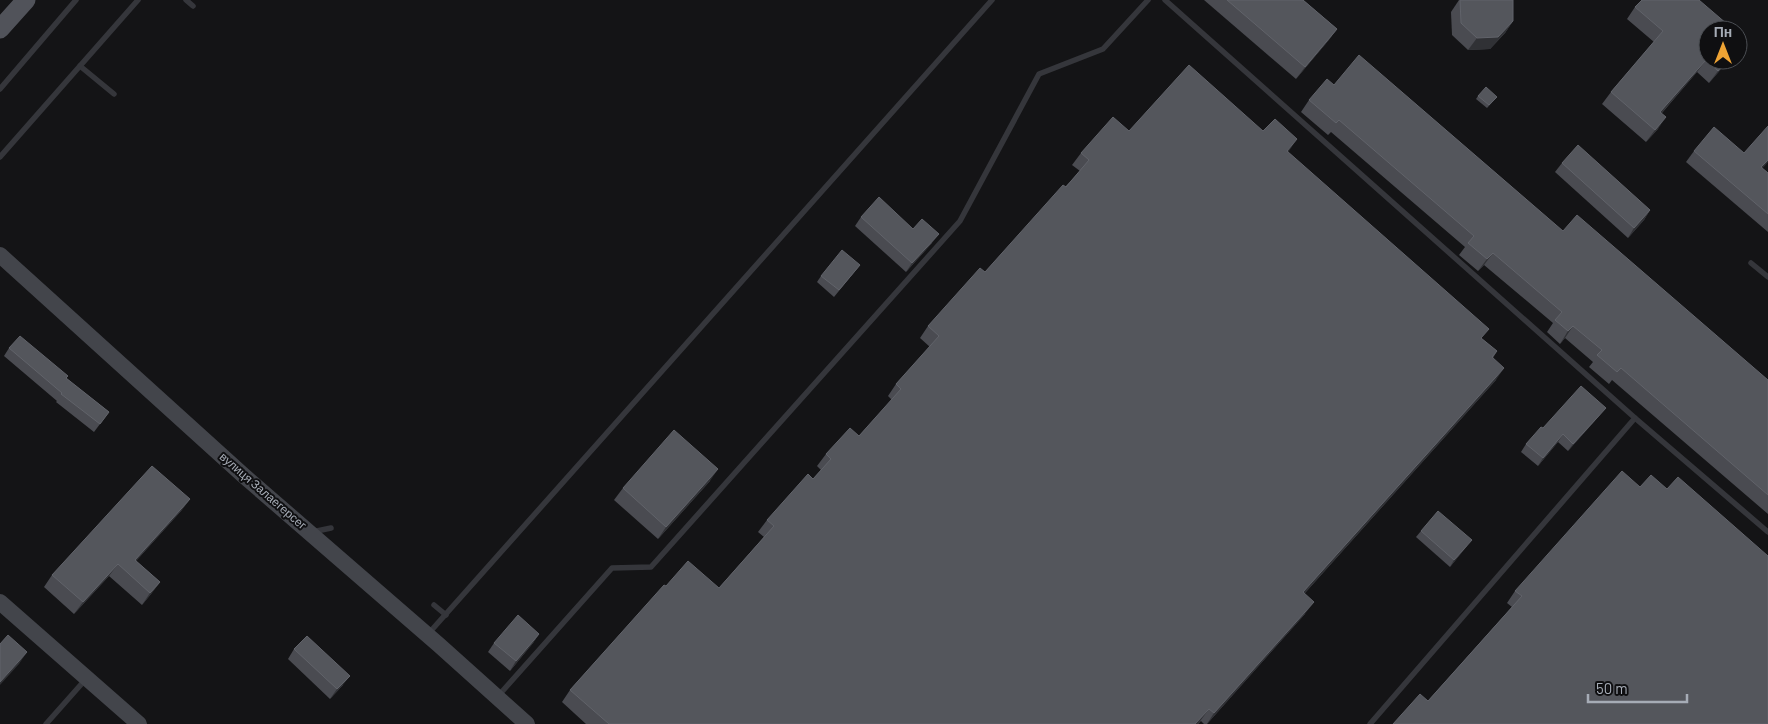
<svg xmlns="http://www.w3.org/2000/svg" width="1768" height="724" font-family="Barlow,sans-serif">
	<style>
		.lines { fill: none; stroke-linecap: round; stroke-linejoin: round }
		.service { stroke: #35363b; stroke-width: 5.5 }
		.secondary { stroke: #43454b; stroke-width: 16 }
		.primary { stroke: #51535a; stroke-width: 19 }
		.wall { fill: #4a4b51 }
		.shaded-wall { fill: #303135 }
		.building { fill: #54565c; stroke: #61636a }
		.labels { text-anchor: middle; stroke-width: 4; stroke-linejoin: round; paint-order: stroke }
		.street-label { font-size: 12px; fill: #a6acb6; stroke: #0f0f11 }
	</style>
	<rect width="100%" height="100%" fill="#141416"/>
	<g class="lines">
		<!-- service -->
		<g class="service">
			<path d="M186,0l7,6"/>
			<path d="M1165,0l470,418 133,114"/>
			<path d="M80,66l34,28"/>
			<path d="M0,89l76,-89"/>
			<path d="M0,157l138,-157"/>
			<path d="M1751,263l17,14"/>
			<path d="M312,532l19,-4"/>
			<path d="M434,605l12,10"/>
			<path d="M429,633l563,-633"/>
			<path d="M499,695l113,-127 39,-1 309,-346 79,-147 64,-25 45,-49"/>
			<path d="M46,724l39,-44"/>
			<path d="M1370,724l265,-306"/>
		</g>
		<!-- secondary -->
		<g class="secondary">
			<path d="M0,255l243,220 196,170 88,79"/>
			<path d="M0,602l139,122"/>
		</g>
		<!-- primary -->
		<path class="primary" d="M0,29l26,-29"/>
	</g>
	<!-- wall -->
	<g class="wall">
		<path d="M1204,0h99l34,29 -9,12 -32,38z"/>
		<path d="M1459,0l54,21 -8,12 -15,16 -22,1 -16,-15 -1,-23z"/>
		<path d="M1635,7l73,53h21l-20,23 -12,-11 -35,41 -4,16 -12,13 -44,-38 9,-12 43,-50 -27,-23z"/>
		<path d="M1334,85l229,146 205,149v134l-156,-134 -3,4 -20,-17 4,-5 -28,-24 -5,6 -13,-12 6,-9 -69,-58 -6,6 -19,-16 6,-8 -134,-115 -3,3 -27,-23 8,-12z"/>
		<path d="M1478,96l19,1 -10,11 -11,-9z"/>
		<path d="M1129,131l159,21 194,187 15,12 -4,7 3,22 -191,213v21l-98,110h-3l-3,-3 -3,3h-612l-24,-22 8,-12 96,-104 53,2 45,-51 -6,-5 9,-12 46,-41 8,-9 -4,-4 9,-12 33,-18 33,-36 -4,-4 8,-12 34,-37 -10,-9 8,-12 57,-54 95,-101 -8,-6 9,-12z"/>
		<path d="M1694,151l68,17 6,5v59l-82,-70z"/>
		<path d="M1562,163l88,47 -6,10 -16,18 -73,-66z"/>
		<path d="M861,217l52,12 19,14 -26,29 -51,-46z"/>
		<path d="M860,265l-26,32 -17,-15 4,-6z"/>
		<path d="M9,348l58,31 42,33 -15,20 -38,-30 1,-1 -53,-45z"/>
		<path d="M1600,415l-32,36 -10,-9 -20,24 -17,-14 5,-8 17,-16z"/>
		<path d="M710,481l-52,58 -44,-39 9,-12z"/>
		<path d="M1640,487l27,2 -239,212 84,-94 -5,-4 8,-12z"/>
		<path d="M190,499l-9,12 -45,50 24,21 -9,12 -9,11 -33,-29 -35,38 -30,-27 8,-12z"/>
		<path d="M1421,531l46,15 -17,21 -34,-30z"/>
		<path d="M539,634l-6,9 -23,28 -22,-19 6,-9z"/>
		<path d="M294,649l49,36 -13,14 -42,-40z"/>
	</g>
	<!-- shaded-wall -->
	<g class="shaded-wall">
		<path d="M1513,21l-8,12 -15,16 -22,1 9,-12z"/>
		<path d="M1337,29l-9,12 -32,38 9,-12z"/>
		<path d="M1706,60l-9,12 -45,52 8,-12z"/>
		<path d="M1727,60h2l-20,23 9,-12z"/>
		<path d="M1666,117l-8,12 -12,13 9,-12z"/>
		<path d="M1297,139l-8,12 -10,12 8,-12z"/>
		<path d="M1768,160v2l-15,17 8,-12z"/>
		<path d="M1650,210l-6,10 -16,18 6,-10z"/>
		<path d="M939,234l-7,9 -26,29 6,-9z"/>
		<path d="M1493,253l-9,12 -6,6 9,-12z"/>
		<path d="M1573,326l-8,12 -5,6 8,-13z"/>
		<path d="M1504,368l-8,12 -201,224 8,-12z"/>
		<path d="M1606,408l-6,7 -32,36 5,-7z"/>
		<path d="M1563,434l-5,8 -20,24 5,-8z"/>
		<path d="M718,469l-8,12 -52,58 8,-12z"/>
		<path d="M190,499l-9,12 -55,61 9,-12z"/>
		<path d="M1472,540l-5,6 -17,21 4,-7z"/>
		<path d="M118,564l-9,12 -35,38 9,-12z"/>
		<path d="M160,582l-9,12 -9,11 8,-12z"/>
		<path d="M1314,602l-9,12 -98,110 7,-11z"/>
		<path d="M539,634l-6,9 -23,28 6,-10z"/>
		<path d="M27,652l-8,12 -19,21v-3z"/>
		<path d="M350,676l-7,9 -13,14 7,-10z"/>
		<path d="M1209,709l-11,15h-3z"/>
	</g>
	<!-- building -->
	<g class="building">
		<path d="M1227,0h76l34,29 -32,38z"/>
		<path d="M1460,0h53v21l-15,16 -21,1 -16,-15z"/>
		<path d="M1642,0h57l35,30h-26v30h19l-9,11 -12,-11 -46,52 6,5 -11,13 -44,-38 52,-61 -28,-24z"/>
		<path d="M1738,34l7,6 -7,7z"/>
		<path d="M1359,55l204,176 14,-16 191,165v115l-147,-127 -4,4 -20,-17 5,-5 -29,-24 -5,5 -13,-11 7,-8 -69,-59 -6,6 -19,-16 6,-7 -135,-116 -3,3 -27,-23 18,-21 7,6z"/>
		<path d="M1189,65l74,66 12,-12 22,20 -10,12 202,178 -8,9 16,13 -5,6 12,11 -201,224 11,10 -100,111 -5,-4 -14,15h-586l-39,-34 94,-105 2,1 22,-25 31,27 55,-62 -7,-6 41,-46 5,5 18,-20 -5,-5 24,-26 9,8 42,-47 -5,-5 43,-48 -11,-10 52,-58 5,4 78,-87 3,2 23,-27 -8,-7 32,-36 16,14z"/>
		<path d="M1486,87l11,10 -8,8 -11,-9z"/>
		<path d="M1768,126v34l-7,7 7,6v41l-74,-63 20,-24 30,26z"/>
		<path d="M1578,145l72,65 -16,18 -72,-65z"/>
		<path d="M879,197l34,32 9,-10 17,15 -27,29 -51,-46z"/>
		<path d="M842,250l18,15 -21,25 -18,-14z"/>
		<path d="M20,336l48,40 -2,2 43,34 -9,12 -39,-30 1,-1 -53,-45z"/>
		<path d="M1581,386l25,22 -33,36 -10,-10 -20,24 -17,-14 15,-17 2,1z"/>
		<path d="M674,430l44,39 -52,58 -43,-39z"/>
		<path d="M152,466l38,33 -55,61 25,22 -10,11 -32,-29 -35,38 -31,-27z"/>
		<path d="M1622,471l18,16 11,-12 16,14 11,-12 90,79v168h-375l27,-30 8,7 94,-105 -7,-5z"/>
		<path d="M1438,511l34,29 -18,20 -33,-29z"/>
		<path d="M518,615l21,19 -23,27 -22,-18z"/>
		<path d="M8,635l19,17 -27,30v-38z"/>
		<path d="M307,636l43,40 -13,13 -43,-40z"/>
	</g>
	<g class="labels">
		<!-- street labels -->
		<g class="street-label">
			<text transform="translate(263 491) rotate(41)" y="4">вулиця Залаегерсег</text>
		</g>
	</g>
	<!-- north arrow -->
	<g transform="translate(1723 45)"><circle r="24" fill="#0f0f11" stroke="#4b4e53"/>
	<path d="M0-4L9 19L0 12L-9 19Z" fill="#eea334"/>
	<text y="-8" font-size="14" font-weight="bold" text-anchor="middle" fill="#a6acb6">Пн</text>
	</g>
	<!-- scale -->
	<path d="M1588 694v8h99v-8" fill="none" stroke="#a6acb6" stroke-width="2.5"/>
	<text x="1596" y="694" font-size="15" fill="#a6acb6" stroke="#0f0f11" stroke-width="4" paint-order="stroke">50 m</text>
</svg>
